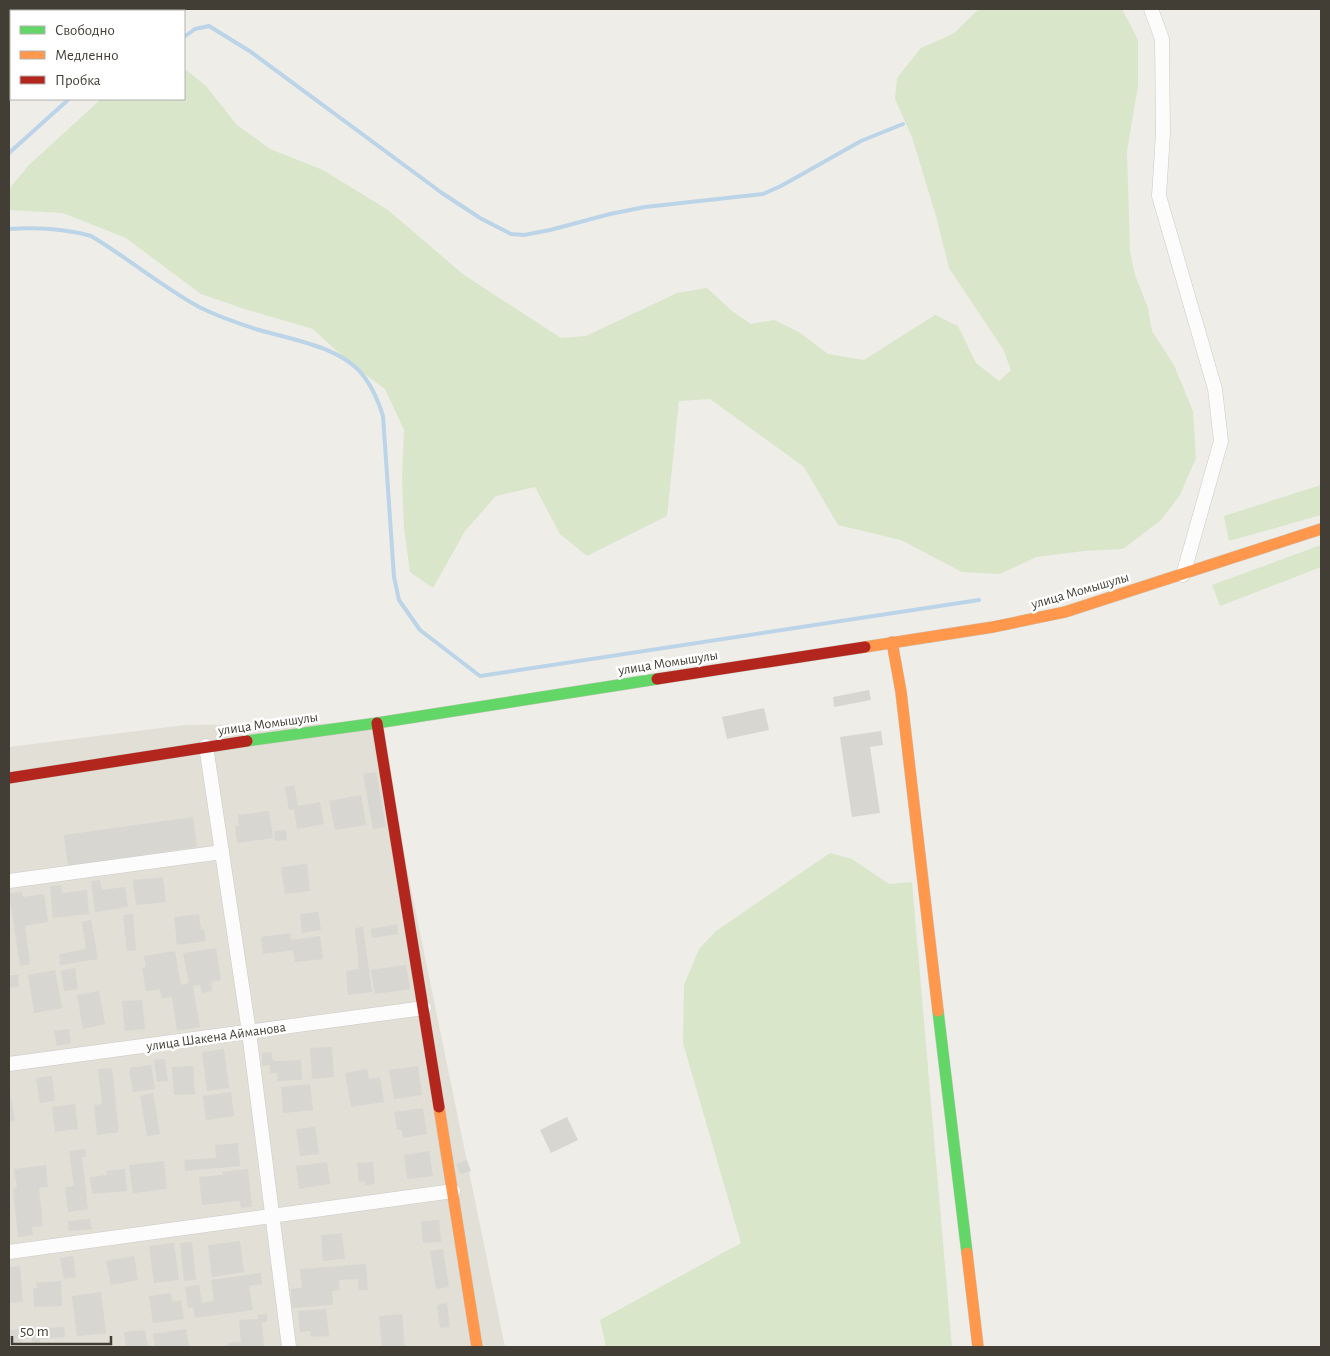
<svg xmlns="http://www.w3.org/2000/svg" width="1330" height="1356" font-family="'Alegreya Sans',sans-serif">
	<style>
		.residential { fill: #e1dfd6 }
		.green { fill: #d9e6ca }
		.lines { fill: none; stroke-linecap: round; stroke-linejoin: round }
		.stream { stroke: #bcd4e8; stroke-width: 4 }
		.building { fill: #d7d6d1 }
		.street-casing { stroke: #cccac6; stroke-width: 15 }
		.fast-casing { stroke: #cccac0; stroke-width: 12 }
		.slow-casing { stroke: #cccac0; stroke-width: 12 }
		.jam-casing { stroke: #cccac0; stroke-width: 12 }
		.street { stroke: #fcfcfc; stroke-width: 14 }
		.fast { stroke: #63d668; stroke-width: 11 }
		.slow { stroke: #ff974d; stroke-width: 11 }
		.jam { stroke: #b3261e; stroke-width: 11 }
		.labels { text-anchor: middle; stroke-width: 5; stroke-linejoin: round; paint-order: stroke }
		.street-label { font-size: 14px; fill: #423e35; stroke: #fff }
	</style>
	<rect width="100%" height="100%" fill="#eeede8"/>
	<!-- residential -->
	<path class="residential" d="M377,723l128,624h-496v-600l176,-22z"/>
	<!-- green -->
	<g class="green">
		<path d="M979,9h143l16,31v46l-11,65 3,101 5,23 13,33 4,23 22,34 19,46 3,47 -16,37 -19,25 -38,29 -39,2 -48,6 -36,17 -38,-2 -61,-32 -63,-15 -34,-58 -94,-68 -31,2 -12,115 -80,40 -27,-22 -25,-47 -39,9 -31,35 -32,57 -23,-16 -6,-44 -2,-50 2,-48 -19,-41 -33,-24 -39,-36 -65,-19 -47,-16 -75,-56 -63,-25 -54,-3v-21l20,-24 72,-66h83v-29h2l20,16 31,39 33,24 53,21 65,40 76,65 97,63 25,-2 91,-43 30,-5 25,23 19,13 23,-4 25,12 29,22 36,6 71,-45 23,11 18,37 23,18 12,-11 -8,-21 -54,-81 -13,-52 -24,-79 -17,-38 2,-21 24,-30 32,-14z"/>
		<path d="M1321,485v30l-92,26 -5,-25z"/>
		<path d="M1321,545v22l-101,39 -8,-21z"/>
		<path d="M830,853l22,6 37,25 23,-2 40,465h-346l-6,-27 141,-77 -58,-200 1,-58 15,-36 17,-18z"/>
	</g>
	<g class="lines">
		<!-- stream -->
		<g class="stream">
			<path d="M184,37l11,-8 14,-3 42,26 191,141 38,25 31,16 13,1 26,-5 60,-16 35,-7 118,-13 18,-8 80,-45 42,-17"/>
			<path d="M9,153l60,-54"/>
			<path d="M9,229c29,-2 54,-1 82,7 37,22 70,50 108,71 18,9 41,17 60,23 34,10 85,17 106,48 8,11 14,25 18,38l11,161 5,23 21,30 60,46 499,-76"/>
		</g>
	</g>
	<!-- building -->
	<g class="building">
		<path d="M869,690l2,10 -37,7 -1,-10z"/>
		<path d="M764,708l5,22 -42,9 -5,-22z"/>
		<path d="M881,731l2,14 -13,2 10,66 -28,4 -12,-80z"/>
		<path d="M376,772l10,55 -13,2 -10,-55z"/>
		<path d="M294,785l4,21 22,-4 4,22 -27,5 -3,-20 -5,1 -4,-23z"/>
		<path d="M361,795l5,30 -31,5 -6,-29z"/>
		<path d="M269,811l4,27 -36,5 -2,-17 4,-1 -1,-10z"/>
		<path d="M193,817l4,30 -129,19 -4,-31z"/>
		<path d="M286,830l1,10 -12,1 -1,-10z"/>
		<path d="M307,864l3,27 -25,3 -4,-27z"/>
		<path d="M163,877l3,25 -30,3 -3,-25z"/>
		<path d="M100,880l2,10 23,-3 3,20 -33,5 -4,-31z"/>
		<path d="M61,885l1,8 25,-3 2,24 -36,4 -3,-32z"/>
		<path d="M22,892l1,5 21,-3 4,28 -23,4 5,38 -10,2 -11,-73z"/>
		<path d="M318,912l3,18 -19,3 -2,-19z"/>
		<path d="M133,914l3,36 -9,1 -4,-36z"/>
		<path d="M199,914l2,15h3l2,12 -29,4 -3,-28z"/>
		<path d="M91,920l7,39 -38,6 -1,-11 27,-5 -4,-27z"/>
		<path d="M397,924l1,10 -26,4 -1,-9z"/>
		<path d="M363,927l9,65 -24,3 -2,-24 13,-2 -4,-41z"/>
		<path d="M290,933l1,7 29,-4 3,23 -28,3 -2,-12 -30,4 -2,-17z"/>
		<path d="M216,948l5,32 -10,2 1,9 -10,2 -2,-8 -7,1 7,41 -23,4 -5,-34 -10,1 -2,-9 -14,2 -4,-23 4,-1 -2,-11 31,-5 6,34 8,-2 -6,-30z"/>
		<path d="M406,965l4,24 -35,5 -4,-24z"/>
		<path d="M75,968l3,21 -14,2 -3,-20z"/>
		<path d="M55,970l7,38 -28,5 -6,-38z"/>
		<path d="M9,975h9l1,12 -10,1z"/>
		<path d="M99,991l6,33 -22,5 -6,-34z"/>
		<path d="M142,1000l3,29 -20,2 -3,-30z"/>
		<path d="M69,1029l2,14 -14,3 -3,-15z"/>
		<path d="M332,1047l2,30 -22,2 -2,-31z"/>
		<path d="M224,1049l5,39 -22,3 -5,-39z"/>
		<path d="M272,1052v7l4,2 25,-1 1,20 -24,1 -1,-8h-7v-8l-8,1v-13z"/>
		<path d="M165,1059l3,22 -11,1 -3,-22z"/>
		<path d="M151,1065l4,24 -22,3 -4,-24z"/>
		<path d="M193,1066l2,28 -21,1 -2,-28z"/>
		<path d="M418,1066l4,29 -28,4 -5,-29z"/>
		<path d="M112,1068l7,64 -22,3 -3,-30 8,-1 -4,-35z"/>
		<path d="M367,1069l2,10 11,-2 4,25 -33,5 -6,-34z"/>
		<path d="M52,1076l3,25 -15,2 -4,-25z"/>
		<path d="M310,1084l3,26 -30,3 -2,-26z"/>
		<path d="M9,1086l6,35 -6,1z"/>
		<path d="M231,1092l3,24 -28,4 -3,-24z"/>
		<path d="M153,1093l7,41 -13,2 -7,-40z"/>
		<path d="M75,1104l3,25 -23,3 -3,-25z"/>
		<path d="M423,1108l4,26 -24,4 -1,-8h-5l-3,-18z"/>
		<path d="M567,1117l11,23 -27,13 -11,-23z"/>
		<path d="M315,1127l4,27 -19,2 -4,-27z"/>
		<path d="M238,1143l2,23 -55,5 -1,-11 32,-2 -1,-13z"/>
		<path d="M85,1149l1,8h-4l6,52 -20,3 -3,-25 9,-1 -5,-35z"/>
		<path d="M429,1151l4,25 -26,3 -3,-24z"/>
		<path d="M467,1160l4,11 -11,3 -4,-10z"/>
		<path d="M164,1161l3,28 -34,4 -4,-28z"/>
		<path d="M327,1162l3,22 -31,5 -3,-23z"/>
		<path d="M373,1162l2,22 -10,1v-4l-6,1 -2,-19z"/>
		<path d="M46,1165l2,22 -9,1 4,38 -11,1 1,8 -15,2 -5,-48 4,-1 -3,-19z"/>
		<path d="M125,1169l2,22 -35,3 -2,-17 17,-2 -1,-4z"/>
		<path d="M248,1169l4,38 -11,1 -1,-7 -38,4 -3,-28 24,-2 -1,-3z"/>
		<path d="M90,1219l2,10 -23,2 -1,-10z"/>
		<path d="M439,1220l2,22 -18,1 -2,-22z"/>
		<path d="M342,1233l3,26 -22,2 -2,-26z"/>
		<path d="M240,1241l4,31 -32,5 -4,-32z"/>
		<path d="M192,1242l4,38 -12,1 -4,-38z"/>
		<path d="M174,1243l5,37 -25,3 -5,-37z"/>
		<path d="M443,1249l6,38 -13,2 -6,-38z"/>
		<path d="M73,1256l3,21 -12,2 -4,-21z"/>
		<path d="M134,1256l4,24 -27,5 -5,-24z"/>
		<path d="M366,1264l2,26h-9l-1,-11 -19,1 1,10 -8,1 1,14 -41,3 -1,-19 11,-1 -2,-19z"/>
		<path d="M20,1266l3,36 -14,1v-36z"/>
		<path d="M261,1273l1,11 -13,2 4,24 -58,8 -2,-11 -5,1 -3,-21 14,-2 3,18 12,-2 -3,-21z"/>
		<path d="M61,1281l1,25 -28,1 -1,-18 4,-1 -1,-5z"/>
		<path d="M101,1292l5,41 -29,3 -5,-40z"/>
		<path d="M171,1293l1,9 9,-2 3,19 -31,4 -4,-27z"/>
		<path d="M447,1303l3,24 -10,1 -3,-23z"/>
		<path d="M326,1309l3,27 -18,1 -1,-6 -10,1 -2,-21z"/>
		<path d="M267,1314v8h-5l2,25h-35l-1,-4 13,-1 -2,-22 19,-1v-4z"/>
		<path d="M402,1314l3,33h-23l-3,-31z"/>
		<path d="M64,1327l1,10 -25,2v4h-8l-1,-14z"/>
		<path d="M20,1329l2,13 -13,2v-14z"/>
		<path d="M186,1329l3,18h-34l-2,-13z"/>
		<path d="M145,1330l3,17h-22l-2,-15z"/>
	</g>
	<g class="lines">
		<defs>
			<g id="street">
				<path d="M1151,9l11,30 1,94 -4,63 56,193 6,52 -38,134"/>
				<path d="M206,746l43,286 40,315"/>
				<path d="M9,881l213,-29"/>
				<path d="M9,1064l415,-56"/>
				<path d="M9,1252l444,-61"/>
			</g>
			<g id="fast">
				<path d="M247,741l130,-18 280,-44"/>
				<path d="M938,1011l29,242"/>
			</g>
			<g id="slow">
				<path d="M892,642l9,50 37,319"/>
				<path d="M865,647l128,-20 72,-15 256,-83"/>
				<path d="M439,1107l38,240"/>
				<path d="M967,1253l11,94"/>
			</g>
			<g id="jam">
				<path d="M657,679l208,-32"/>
				<path d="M377,723l62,384"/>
				<path d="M9,778l238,-37"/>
			</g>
		</defs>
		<!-- street casing -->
		<use href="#street" class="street-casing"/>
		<!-- fast casing -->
		<use href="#fast" class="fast-casing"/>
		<!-- slow casing -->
		<use href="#slow" class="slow-casing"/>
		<!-- jam casing -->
		<use href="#jam" class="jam-casing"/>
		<!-- street -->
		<use href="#street" class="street"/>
		<!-- fast -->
		<use href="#fast" class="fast"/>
		<!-- slow -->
		<use href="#slow" class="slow"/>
		<!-- jam -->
		<use href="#jam" class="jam"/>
	</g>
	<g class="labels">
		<!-- street labels -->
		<g class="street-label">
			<text transform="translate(1080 590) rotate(-16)" y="5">улица Момышулы</text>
			<text transform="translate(668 662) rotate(-9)" y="5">улица Момышулы</text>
			<text transform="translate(268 723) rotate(-8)" y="5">улица Момышулы</text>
			<text transform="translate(216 1036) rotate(-8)" y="5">улица Шакена Айманова</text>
		</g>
	</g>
	<!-- border -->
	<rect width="1330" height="1356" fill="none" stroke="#423e35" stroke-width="20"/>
	<!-- legend -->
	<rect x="10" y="10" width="175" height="90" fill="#ffffff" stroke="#b3b2ae"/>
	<rect x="20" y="26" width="25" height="8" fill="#63d668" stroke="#b3b2ae"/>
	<text x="55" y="35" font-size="15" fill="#423e35">Свободно</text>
	<rect x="20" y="51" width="25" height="8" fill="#ff974d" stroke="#b3b2ae"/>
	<text x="55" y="60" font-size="15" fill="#423e35">Медленно</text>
	<rect x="20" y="76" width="25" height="8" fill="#b3261e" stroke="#b3b2ae"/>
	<text x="55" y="85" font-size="15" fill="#423e35">Пробка</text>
	<!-- scale -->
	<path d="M12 1336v8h99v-8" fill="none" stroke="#423e35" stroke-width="2.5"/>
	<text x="20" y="1336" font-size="15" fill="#423e35" stroke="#ffffff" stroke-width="4" paint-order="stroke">50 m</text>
</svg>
